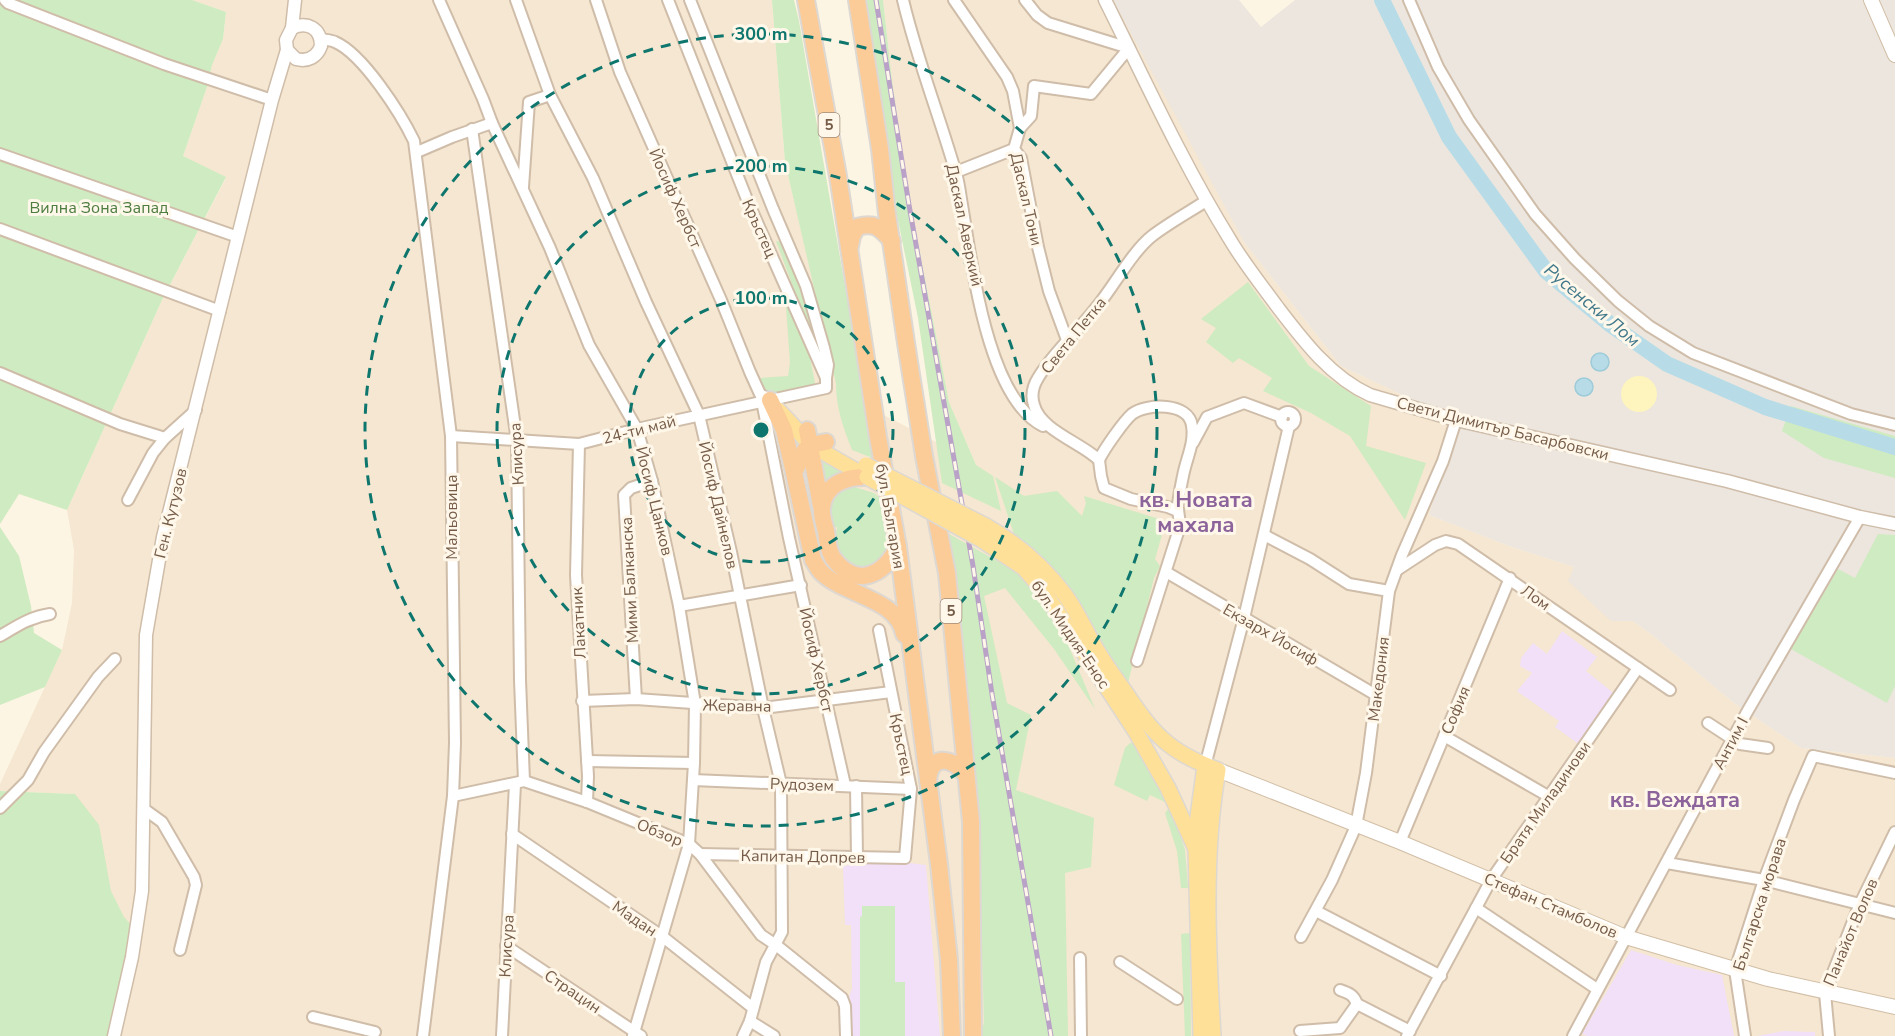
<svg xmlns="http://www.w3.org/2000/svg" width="1895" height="1036" font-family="'Nunito Sans',sans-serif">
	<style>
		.residential { fill: #f5e7d1 }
		.industrial { fill: #ece6de }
		.education { fill: #f2e0f9 }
		.green { fill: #cfebc1 }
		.sand { fill: #fef4bd }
		.water { fill: #b7dce7; stroke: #9dcbd9; stroke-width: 1.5 }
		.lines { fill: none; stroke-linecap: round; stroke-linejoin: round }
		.river { stroke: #b7dce7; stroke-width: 16 }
		.minor-casing { stroke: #cfbda9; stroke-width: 14 }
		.tertiary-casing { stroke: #cfbda9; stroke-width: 15 }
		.secondary-casing { stroke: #d2bea6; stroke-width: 16 }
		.primary-casing { stroke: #ded8d3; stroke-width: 18 }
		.trunk-casing { stroke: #ded8d3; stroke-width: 20 }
		.minor { stroke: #fff; stroke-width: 10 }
		.tertiary { stroke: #fff; stroke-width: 12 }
		.secondary { stroke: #fff; stroke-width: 14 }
		.primary { stroke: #fee099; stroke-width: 15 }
		.trunk { stroke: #fccc98; stroke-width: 16 }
		.rail-casing { stroke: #b9a1c7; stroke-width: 5 }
		.rail { stroke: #fff8ea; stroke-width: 3; stroke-dasharray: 9; stroke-linecap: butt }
		.primary-bridge-casing { stroke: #ded8d3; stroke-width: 18; stroke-linecap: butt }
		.primary-bridge { stroke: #fee099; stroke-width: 15 }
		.ring { fill: none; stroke: #0f766e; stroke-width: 3; stroke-dasharray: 10 8 }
		.labels { text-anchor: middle; stroke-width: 6; stroke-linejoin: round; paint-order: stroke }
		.shield { fill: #fff8ea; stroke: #9f8b79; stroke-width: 1.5 }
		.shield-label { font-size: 15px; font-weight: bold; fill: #765c48 }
		.street-label { font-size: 16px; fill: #765c48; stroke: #fff8ea }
		.park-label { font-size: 16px; fill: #4c7c40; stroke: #fff8ea }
		.water-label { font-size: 18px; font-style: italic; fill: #41798b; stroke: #fff8ea }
		.district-label { font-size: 22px; font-weight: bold; fill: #8c639a; stroke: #fff8ea }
		.centre { fill: #0f766e; stroke: #fff8ea; stroke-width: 3 }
		.ring-label { font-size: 18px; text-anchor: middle; font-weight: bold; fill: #0f766e; stroke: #fff8ea; stroke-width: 6; stroke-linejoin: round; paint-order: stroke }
	</style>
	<rect width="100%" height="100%" fill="#fdf5e3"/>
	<!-- residential -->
	<path class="residential" d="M192,0h580l13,162 54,230 99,51 5,40 33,-18 -27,-63 -42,-216 -15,-106 -9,-80h232l129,242 97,124 115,54 -27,95 80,31 65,21 37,54h22l18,13 83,69 67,45 94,10v278h-1895l75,-242 -75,-3v-7l62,-134 10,-47 2,-53 -7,-40 95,-210 64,-122 -43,-22 25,-72 4,-19 11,-26 3,-27z"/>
	<!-- industrial -->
	<path class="industrial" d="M1113,0h126l22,27 34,-27h600v758l-94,-10 -67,-45 -83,-69 -18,-13h-22l-43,-40 6,-14 -65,-21 -80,-31 27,-95 -115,-54 -97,-124z"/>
	<!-- education -->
	<g class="education">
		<path d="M1562,631l35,26 -11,14 30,24 -36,50 -25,-18 4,-6 -42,-30 15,-18 -12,-7 1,-8 12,-15 14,11z"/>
		<path d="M853,863h56l17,2 14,171h-90l-2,-35 4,-13 -1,-63h-6l-2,-58z"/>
		<path d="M1631,950l46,15 45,10 12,61h-147l-5,-2z"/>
		<path d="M1784,1031l31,1v4h-58z"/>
	</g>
	<!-- green -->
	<g class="green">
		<path d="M0,0h192l34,12 -3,27 -11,26 -4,19 -25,72 43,21 -64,123 -95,210 -48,-16 -19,30z"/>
		<path d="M772,0h22l5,21 76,438 -23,-9c-9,-23 -16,-42 -16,-67l-51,-221z"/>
		<path d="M863,0h20l9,80 15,106 42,216 27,63 17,11 8,35 -59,-28 -24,-165 -25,-122z"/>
		<path d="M776,241l10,1 21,52 19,74 -27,-64 17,84 -46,8 -7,-4 -3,-14 28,-2 2,-13 -4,-56 12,-7z"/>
		<path d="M1248,282l61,84 62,40 -5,40 60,17 -21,57 -55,-84 -39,-23 -48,-22 9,-13 -33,-20 -6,5 -27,-21 10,-14 -15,-9z"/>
		<path d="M1791,406l104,30v42l-71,-20 -42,-27z"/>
		<path d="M819,457l29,17 -22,15z"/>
		<path d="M995,477l29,19 33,-5 25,25 4,-13 -2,-7 82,25 -11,38 5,7 -6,12 -27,109 -81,-124 -32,-29z"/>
		<path d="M851,486l23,7 10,8 6,42 -4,13 -5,7 -20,5 -14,-6 -10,-10 -5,-21 5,-1v-3l-5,1c-4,-22 -4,-33 19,-42z"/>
		<path d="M0,527l19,29 12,50 3,27 28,17 -17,37 -45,18z"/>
		<path d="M949,534l70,39 46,64 30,72 -41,-60 -49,-61 -21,8 23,107 24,12 -15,75 78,28 -3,49 -26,6 3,163h-87l3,-14 -5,-168z"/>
		<path d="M1878,534l17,1v151l-8,17 -96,-54 47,-80 17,9z"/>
		<path d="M1130,743h5l32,60 -17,-8 -3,6 -33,-16 11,-37z"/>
		<path d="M0,791l75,3 24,31 12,66 13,26 8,9 -18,110h-114z"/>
		<path d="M1169,808l3,1 13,41 3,38h-7l-4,-37 -12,-38z"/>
		<path d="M862,906h33v76h10v54h-45v-119l2,-1z"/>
		<path d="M1190,933l1,103h-6l-4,-102z"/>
	</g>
	<!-- sand -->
	<circle class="sand" cx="1639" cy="394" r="18"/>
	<!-- water -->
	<g class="water">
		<circle cx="1600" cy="362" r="9"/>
		<circle cx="1584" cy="387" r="9"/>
	</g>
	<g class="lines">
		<!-- river -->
		<path class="river" d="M1382,0l67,137 97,134 65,54 56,39 98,43 130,40"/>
		<defs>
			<g id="minor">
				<path d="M5,0l3,3 156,61 108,36"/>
				<path d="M439,0l44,99 9,24 58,125 39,97 48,84 15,52 27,125 16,98 -1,59 -5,81 -56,192"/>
				<path d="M516,0l34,95 43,83 53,124 53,113 32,137 32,156 18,76 1,148 -16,30 -16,59 -7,15"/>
				<path d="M596,0l24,72 101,228 29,72 10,22 10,6"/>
				<path d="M690,0l83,209 33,77 18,62 4,17 -2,13"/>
				<path d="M903,0c14,59 35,112 52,170 4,11 5,24 7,35 10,58 25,193 81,221"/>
				<path d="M954,0l53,77 6,14 7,37 -6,21 7,9 17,89 11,44 18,49"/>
				<path d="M1409,0l29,67 31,53 66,94 40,45 43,42 31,25 44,27 158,61 44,11"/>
				<path d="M321,39c4,1 10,1 14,3 28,12 66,72 79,99l37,295 4,307 -2,53 -30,240"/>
				<path d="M1020,128l11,-12 3,-30 57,8 38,-46 -81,-25 -11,-8 -12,-15"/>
				<path d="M472,129l45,312 3,239 4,101"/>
				<path d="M417,152l35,-15 40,-14"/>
				<path d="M0,154l238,83"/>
				<path d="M956,172l58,-23"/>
				<path d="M523,187l6,-85 21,-7"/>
				<path d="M0,229l220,82"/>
				<path d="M0,373l120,51 45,14"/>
				<path d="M761,396l28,142 56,247"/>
				<circle cx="1288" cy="419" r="7"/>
				<path d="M451,436l128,8 58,-15 189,-41v-10l-78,-176 -80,-202"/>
				<path d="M1193,443l14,-26 37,-14 38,14"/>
				<path d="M579,444l-3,131 12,201 -1,26"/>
				<path d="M1099,460l2,16 3,12 27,11 37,8 10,4"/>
				<path d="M128,500l25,-47 12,-15 31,-28"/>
				<path d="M1264,535l46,24 39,25 40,7"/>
				<path d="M1397,570l38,-25 11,-4 12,3 212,146"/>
				<path d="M1166,572l210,123"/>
				<path d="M679,606l122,-21"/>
				<path d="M0,636c17,-10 30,-19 50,-22"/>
				<path d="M1137,661l43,-135c0,-6 -2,-12 -2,-18 0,-10 3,-22 5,-32 3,-17 12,-33 9,-50 -3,-24 -45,-23 -60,-12 -8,7 -28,35 -33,46 -17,-17 -59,-30 -65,-55 -3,-9 -1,-19 4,-27 16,-27 42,-48 61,-74 16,-20 34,-53 53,-68 17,-13 37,-24 54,-35"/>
				<path d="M636,699l-12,-204 7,-7 21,-7"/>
				<path d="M582,701l54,-2 127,9 128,-16"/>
				<path d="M1708,723l32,21 28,4"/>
				<path d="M1444,736l104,60"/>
				<path d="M587,761l107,2"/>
				<path d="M1205,766l39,-148 45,-192"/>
				<path d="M693,780l218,9"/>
				<path d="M856,786l1,71"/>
				<path d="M453,796l71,-15 63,21 102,42 11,10 61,81 15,10 66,53 3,8 1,30"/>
				<path d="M0,808l28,-28 16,-28 54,-75 17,-18"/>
				<path d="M144,809l18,13 32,55 2,8 -16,65"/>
				<path d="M512,834l151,103 90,71"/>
				<path d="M1400,842l110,-264"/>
				<path d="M700,854l205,4 6,-69 -32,-159"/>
				<path d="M1667,863l97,17 131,33"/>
				<path d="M1476,908l121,81"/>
				<path d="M1316,911l125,65"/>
				<path d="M1301,937l31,-57 24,-54 10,-53 23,-182 13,-36 41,-94 13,-41"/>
				<path d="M506,946l135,90"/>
				<path d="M1080,958l1,78"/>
				<path d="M1120,962l57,37"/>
				<path d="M1340,990c9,3 14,5 17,14l53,27"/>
				<path d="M313,1017l62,15"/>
				<path d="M750,1021l24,15"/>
				<path d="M1300,1031l40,-3 17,-24"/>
				<path d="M502,1036l13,-252"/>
				<path d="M1407,1036l84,-156 147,-212"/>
				<path d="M1573,1036l174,-324 113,-195"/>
				<path d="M1745,1036l-10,-66 29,-90 30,-80 19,-44 82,17"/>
				<path d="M1829,1036l-4,-43 34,-87 36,-74"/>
			</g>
			<g id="tertiary">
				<path d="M1105,0c40,80 77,162 124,238 14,24 31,45 47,67 26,34 54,72 94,90l86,25 271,61 133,36 35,7"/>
				<path d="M287,50l9,9c12,3 21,-2 25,-13 0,-18 -14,-25 -29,-18"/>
				<path d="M114,1036l18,-79 10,-66 4,-256 17,-98 109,-437 15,-50 -1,-10 6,-12 3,-28"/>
			</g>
			<g id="secondary">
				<path d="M1871,0l24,55"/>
				<path d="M1218,770l182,72 226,95 142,42 127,28"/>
			</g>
			<g id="primary">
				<path d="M778,410l33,35 56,32"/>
				<path d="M986,526c32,18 57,39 79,69 12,16 20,35 30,52 8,14 18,28 28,42 29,43 44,63 95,81 -15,84 -10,181 -5,266"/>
				<path d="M982,540l42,28 19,22 93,142 32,56 28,61"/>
				<path d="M1201,1036l-5,-187 2,-33 7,-50"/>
			</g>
			<g id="trunk">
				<path d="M806,0l32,176 40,261 20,110 41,317 10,96 3,76"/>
				<path d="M857,0l23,149 7,65 19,129 18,113 23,117 24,249 2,214"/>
				<path d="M850,246l2,-10 5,-9c19,-5 23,1 35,14"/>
				<path d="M770,400l14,30 10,43"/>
				<path d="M807,430l14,76"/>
				<path d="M826,442l-15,3 -6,5 -11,23 19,87c3,4 5,9 8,12 22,23 77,26 83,62"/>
				<path d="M867,477c-20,-1 -43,7 -45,31 -1,7 2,16 4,23 1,9 2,19 7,27 23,31 50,18 65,-11"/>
				<path d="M928,780c3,-28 26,-22 38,-5"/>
			</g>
		</defs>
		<!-- minor casing -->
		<use href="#minor" class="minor-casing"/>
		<!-- tertiary casing -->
		<use href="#tertiary" class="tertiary-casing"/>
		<!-- secondary casing -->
		<use href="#secondary" class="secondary-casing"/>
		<!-- primary casing -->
		<use href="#primary" class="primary-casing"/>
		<!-- trunk casing -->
		<use href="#trunk" class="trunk-casing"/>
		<!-- minor -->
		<use href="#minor" class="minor"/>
		<!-- tertiary -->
		<use href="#tertiary" class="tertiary"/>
		<!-- secondary -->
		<use href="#secondary" class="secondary"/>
		<!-- primary -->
		<use href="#primary" class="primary"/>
		<!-- trunk -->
		<use href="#trunk" class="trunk"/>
		<defs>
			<path id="rail" d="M876,0l33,205 64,361 19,128 59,342"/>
		</defs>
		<!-- rail casing -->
		<use href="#rail" class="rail-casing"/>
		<!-- rail -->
		<use href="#rail" class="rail"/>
		<defs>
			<g id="primary-bridge">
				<path d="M866,465l120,61"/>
				<path d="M867,477l115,63"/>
			</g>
		</defs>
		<!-- primary-bridge casing -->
		<use href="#primary-bridge" class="primary-bridge-casing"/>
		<!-- primary-bridge -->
		<use href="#primary-bridge" class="primary-bridge"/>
	</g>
	<!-- distance rings -->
	<g class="ring">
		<circle cx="761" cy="430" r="132"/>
		<circle cx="761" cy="430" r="264"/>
		<circle cx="761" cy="430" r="396"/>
	</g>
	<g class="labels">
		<!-- shield labels -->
		<g class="shield">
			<rect x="818.5" y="113" width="21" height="24" rx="4.5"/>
			<rect x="940.5" y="599" width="21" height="24" rx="4.5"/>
		</g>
		<g class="shield-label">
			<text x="829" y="130">5</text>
			<text x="951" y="616">5</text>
		</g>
		<!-- street labels -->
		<g class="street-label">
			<text transform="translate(676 198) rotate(66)" y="6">Йосиф Хербст</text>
			<text transform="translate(1027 199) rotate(77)" y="6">Даскал Тони</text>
			<text transform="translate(965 225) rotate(78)" y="6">Даскал Аверкий</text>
			<text transform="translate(760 228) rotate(66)" y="6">Кръстец</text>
			<text transform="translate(1073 335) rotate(-51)" y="6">Света Петка</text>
			<text transform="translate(1503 428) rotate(14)" y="6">Свети Димитър Басарбовски</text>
			<text transform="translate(639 429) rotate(-14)" y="6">24-ти май</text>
			<text transform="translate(516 454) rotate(-93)" y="6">Клисура</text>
			<text transform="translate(655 501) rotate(76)" y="6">Йосиф Цанков</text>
			<text transform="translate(719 505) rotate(77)" y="6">Йосиф Дайнелов</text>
			<text transform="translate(170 513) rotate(-76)" y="6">Ген. Кутузов</text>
			<text transform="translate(891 516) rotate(80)" y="6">бул. България</text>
			<text transform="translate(451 517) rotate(-90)" y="6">Мальовица</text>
			<text transform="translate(629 580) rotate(-93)" y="6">Мими Балканска</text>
			<text transform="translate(1536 597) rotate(35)" y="6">Лом</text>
			<text transform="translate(578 623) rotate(-93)" y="6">Лакатник</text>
			<text transform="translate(1071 634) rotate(56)" y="6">бул. Мидия-Енос</text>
			<text transform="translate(1271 634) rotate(30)" y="6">Екзарх Йосиф</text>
			<text transform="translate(817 660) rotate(77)" y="6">Йосиф Хербст</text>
			<text transform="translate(1378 679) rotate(-83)" y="6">Македония</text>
			<text transform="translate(737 705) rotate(1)" y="6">Жеравна</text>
			<text transform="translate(1455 710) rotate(-67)" y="6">София</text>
			<text transform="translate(1730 743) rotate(-62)" y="6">Антим I</text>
			<text transform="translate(902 744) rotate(78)" y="6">Кръстец</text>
			<text transform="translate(802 784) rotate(2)" y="6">Рудозем</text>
			<text transform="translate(1545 802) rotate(-55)" y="6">Братя Миладинови</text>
			<text transform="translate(660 832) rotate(22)" y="6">Обзор</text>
			<text transform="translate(803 856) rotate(1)" y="6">Капитан Допрев</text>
			<text transform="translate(1759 904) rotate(-72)" y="6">Българска морава</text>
			<text transform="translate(1551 905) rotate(23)" y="6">Стефан Стамболов</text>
			<text transform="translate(635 918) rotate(34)" y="6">Мадан</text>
			<text transform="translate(1850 932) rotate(-67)" y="6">Панайот Волов</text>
			<text transform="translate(506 946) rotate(-87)" y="6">Клисура</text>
			<text transform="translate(573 991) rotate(34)" y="6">Страцин</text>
		</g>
		<!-- park labels -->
		<g class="park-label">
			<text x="99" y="213">Вилна Зона Запад</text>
		</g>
		<!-- water labels -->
		<g class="water-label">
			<text transform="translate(1592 305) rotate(40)" y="6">Русенски Лом</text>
		</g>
		<!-- district labels -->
		<g class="district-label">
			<text x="1196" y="507">кв. Новата<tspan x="1196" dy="25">махала</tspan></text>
			<text x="1675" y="807">кв. Веждата</text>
		</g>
	</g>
	<circle cx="761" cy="430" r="9" class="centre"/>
	<g class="ring-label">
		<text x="761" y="40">300 m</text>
		<text x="761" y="172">200 m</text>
		<text x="761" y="304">100 m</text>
	</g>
</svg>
